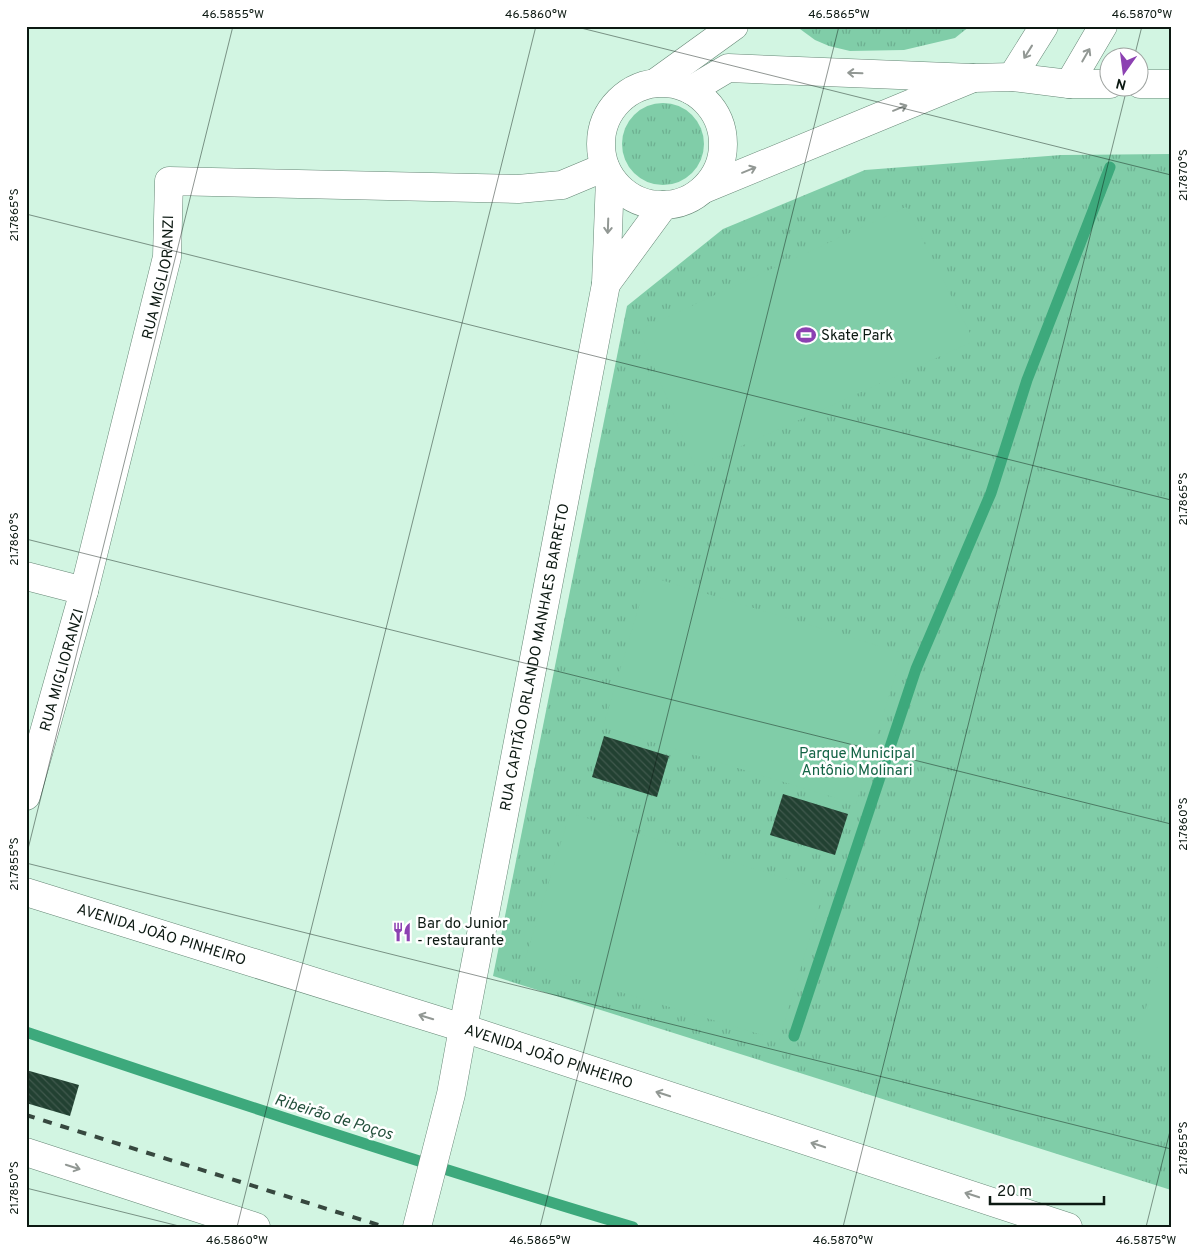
<svg xmlns="http://www.w3.org/2000/svg" width="1197" height="1253" font-family="Overpass,sans-serif">
	<style>
		.grass { fill: url(#grass-tufts) }
		.garden { fill: #80cda8 }
		.lines { fill: none; stroke-linecap: round; stroke-linejoin: round }
		.stream { stroke: #3da97c; stroke-width: 11 }
		.building { fill: url(#building-back-hatch) }
		.minor-casing { stroke: #668776; stroke-width: 29 }
		.major-casing { stroke: #668776; stroke-width: 29 }
		.minor { stroke: #fff; stroke-width: 28 }
		.major { stroke: #fff; stroke-width: 28 }
		.rail { stroke: #37483f; stroke-width: 4; stroke-dasharray: 9 9; stroke-linecap: butt }
		.oneway { stroke: #929894 }
		.ticks { fill: none; stroke: #0c1912; stroke-width: 1; stroke-opacity: 0.45 }
		.labels { text-anchor: middle; stroke-width: 5; stroke-linejoin: round; paint-order: stroke }
		.street-label { font-size: 15px; fill: #0c1912; stroke: #fff }
		.poi-label { font-size: 15px; fill: #0c1912; stroke: #fff; text-anchor: start }
		.park-label { font-size: 15px; fill: #146446; stroke: #fff }
		.water-label { font-size: 16px; font-style: italic; fill: #25513d; stroke: #fff }
		.neatline { fill: none; stroke: #0c1912; stroke-width: 2 }
		.ticks-label { font-size: 12px; text-anchor: middle; fill: #0c1912 }
	</style>
	<defs>
		<pattern id="grass-tufts" width="24" height="20" patternUnits="userSpaceOnUse" patternTransform="scale(1.25)"><rect width="24" height="20" fill="#80cda8"/><path d="M3 7l-1-3M5 7V3M7 7l1-3M15 17l-1-3M17 17v-4M19 17l1-3" fill="none" stroke="#6daf90"/></pattern>
		<pattern id="building-back-hatch" width="6" height="6" patternUnits="userSpaceOnUse" patternTransform="scale(1.25)"><rect width="6" height="6" fill="#224132"/><path d="M-1 5l2 2M0 0l6 6M5-1l2 2" fill="none" stroke="#40594d"/></pattern>
	</defs>
	<rect width="100%" height="100%" fill="#d2f5e2"/>
	<!-- grass -->
	<g class="grass">
		<path d="M801,26h169l-15,12 -51,12 -54,1 -21,-5 -14,-6 -15,-11z"/>
		<circle cx="663" cy="144" r="41"/>
		<path d="M1171,154v1036l-678,-214 134,-670 96,-77 142,-59 196,-15z"/>
	</g>
	<!-- garden -->
	<g class="garden">
		<path d="M906,207l68,134 -279,126 -56,-137z"/>
		<path d="M648,576l254,77 -46,151 -253,-77z"/>
		<path d="M570,813l254,77 -45,150 -255,-77z"/>
		<path d="M1158,964l13,4v93l-37,-10z"/>
	</g>
	<g class="lines">
		<!-- stream -->
		<g class="stream">
			<path d="M26,1032c201,68 403,134 607,195"/>
			<path d="M794,1036l122,-367 75,-176 36,-113 83,-213"/>
		</g>
	</g>
	<!-- building -->
	<g class="building">
		<path d="M604,736l65,20 -12,41 -65,-20z"/>
		<path d="M783,794l65,20 -13,41 -65,-20z"/>
		<path d="M26,1070l53,15 -9,31 -44,-13z"/>
	</g>
	<g class="lines">
		<defs>
			<g id="minor">
				<path d="M1012,77l32,-51"/>
				<path d="M973,78l39,-1 57,7h41"/>
				<circle cx="662" cy="144" r="61"/>
				<path d="M655,83l79,-57"/>
				<path d="M1069,84l34,-58"/>
				<path d="M1140,84h31"/>
				<path d="M691,90l37,-22 245,10 -269,111"/>
				<path d="M610,178l-4,106 58,-79"/>
				<path d="M26,576l58,15"/>
				<path id="s1" d="M26,796l58,-205 83,-334 2,-76 349,8 44,-4 43,-18"/>
				<path id="s2" d="M417,1227l34,-133 12,-66 143,-744"/>
			</g>
			<g id="major">
				<path id="s3" d="M26,892l437,136 605,199"/>
				<path d="M26,1152l230,75"/>
			</g>
		</defs>
		<!-- minor casing -->
		<use href="#minor" class="minor-casing"/>
		<!-- major casing -->
		<use href="#major" class="major-casing"/>
		<!-- minor -->
		<use href="#minor" class="minor"/>
		<!-- major -->
		<use href="#major" class="major"/>
		<!-- rail -->
		<path class="rail" d="M26,1115l359,112"/>
	</g>
	<!-- one-way arrows -->
	<defs><path id="oneway-shaft" d="M-6 0H5M1.5-3L5.5 0L1.5 3" fill="none" stroke-width="1.6" stroke-linecap="round" stroke-linejoin="round" transform="scale(1.25)"/></defs>
	<g class="oneway">
		<use href="#oneway-shaft" transform="translate(1028 52) rotate(122)"/>
		<use href="#oneway-shaft" transform="translate(1086 55) rotate(-60)"/>
		<use href="#oneway-shaft" transform="translate(855 73) rotate(-178)"/>
		<use href="#oneway-shaft" transform="translate(900 108) rotate(-22)"/>
		<use href="#oneway-shaft" transform="translate(749 170) rotate(-22)"/>
		<use href="#oneway-shaft" transform="translate(608 226) rotate(92)"/>
		<use href="#oneway-shaft" transform="translate(426 1017) rotate(-163)"/>
		<use href="#oneway-shaft" transform="translate(663 1094) rotate(-162)"/>
		<use href="#oneway-shaft" transform="translate(818 1145) rotate(-162)"/>
		<use href="#oneway-shaft" transform="translate(73 1167) rotate(18)"/>
		<use href="#oneway-shaft" transform="translate(972 1195) rotate(-162)"/>
	</g>
	<!-- ticks -->
	<path class="ticks" d="M573,26l598,149M1134,58l8,-32M26,214l1145,286M26,539l1145,285M26,857l207,-831M26,863l1145,286M26,1188l157,39M237,1227l299,-1201M540,1227l299,-1201M843,1227l284,-1139M1146,1227l25,-100"/>
	<!-- icons -->
	<defs>
		<symbol id="stadium-bare" viewBox="-9 -9 18 18"><path d="M0-5a6.5 5 0 1 0 0 10a6.5 5 0 1 0 0-10ZM-3.5-1.8h7v3.6h-7Z" fill="#8c41b2" stroke="#fff" stroke-width="2.5" paint-order="stroke"/></symbol>
		<symbol id="restaurant-bare" viewBox="-9 -9 18 18"><path d="M-5-6h1v4h1v-4h1v4h1v-4h1v5L-1.5 .5V6h-2V.5L-5-1ZM5-6V6H3V1.5H1.5Q1.5-4 5-6Z" fill="#8c41b2" stroke="#fff" stroke-width="2.5" paint-order="stroke"/></symbol>
	</defs>
	<g fill-rule="evenodd">
		<use href="#stadium-bare" x="792" y="321" width="28" height="28"/>
		<use href="#restaurant-bare" x="388" y="918" width="28" height="28"/>
	</g>
	<g class="labels">
		<!-- street labels -->
		<g class="street-label">
			<text dy="5" stroke="none"><textPath href="#s1" startOffset="536">RUA MIGLIORANZI</textPath></text>
			<text dy="5" stroke="none"><textPath href="#s2" startOffset="582">RUA CAPITÃO ORLANDO MANHAES BARRETO</textPath></text>
			<text dy="5" stroke="none"><textPath href="#s1" startOffset="131">RUA MIGLIORANZI</textPath></text>
			<text dy="5" stroke="none"><textPath href="#s3" startOffset="142">AVENIDA JOÃO PINHEIRO</textPath></text>
			<text dy="5" stroke="none"><textPath href="#s3" startOffset="548">AVENIDA JOÃO PINHEIRO</textPath></text>
		</g>
		<!-- poi labels -->
		<g class="poi-label">
			<text x="821" y="340">Skate Park</text>
			<text x="417" y="928">Bar do Junior<tspan x="417" dy="17">- restaurante</tspan></text>
		</g>
		<!-- park labels -->
		<g class="park-label">
			<text x="857" y="758">Parque Municipal<tspan x="857" dy="17">Antônio Molinari</tspan></text>
		</g>
		<!-- water labels -->
		<g class="water-label">
			<text transform="translate(334 1116) rotate(17)" y="6">Ribeirão de Poços</text>
		</g>
	</g>
	<!-- border -->
	<rect width="1197" height="1253" fill="none" stroke="#ffffff" stroke-width="55"/>
	<!-- north arrow -->
	<g transform="translate(1124 72) rotate(194)"><circle r="24" fill="#ffffff" stroke="#9ea3a0"/>
	<path d="M0-4L9 19L0 12L-9 19Z" fill="#8c41b2"/>
	<text y="-8" font-size="14" font-weight="bold" text-anchor="middle" fill="#0c1912">N</text>
	</g>
	<!-- scale -->
	<path d="M990 1196v8h114v-8" fill="none" stroke="#0c1912" stroke-width="2.5"/>
	<text x="997" y="1196" font-size="15" fill="#0c1912" stroke="#ffffff" stroke-width="4" paint-order="stroke">20 m</text>
	<rect x="28" y="28" width="1142" height="1198" class="neatline"/>
	<g class="ticks-label">
		<text x="233" y="18">46.5855°W</text>
		<text x="536" y="18">46.5860°W</text>
		<text x="839" y="18">46.5865°W</text>
		<text x="1142" y="18">46.5870°W</text>
		<text transform="translate(1183 175) rotate(-90)" y="4">21.7870°S</text>
		<text transform="translate(14 215) rotate(-90)" y="4">21.7865°S</text>
		<text transform="translate(1183 499) rotate(-90)" y="4">21.7865°S</text>
		<text transform="translate(14 539) rotate(-90)" y="4">21.7860°S</text>
		<text transform="translate(1183 824) rotate(-90)" y="4">21.7860°S</text>
		<text transform="translate(14 864) rotate(-90)" y="4">21.7855°S</text>
		<text transform="translate(1183 1148) rotate(-90)" y="4">21.7855°S</text>
		<text transform="translate(14 1188) rotate(-90)" y="4">21.7850°S</text>
		<text x="237" y="1244">46.5860°W</text>
		<text x="540" y="1244">46.5865°W</text>
		<text x="843" y="1244">46.5870°W</text>
		<text x="1146" y="1244">46.5875°W</text>
	</g>
</svg>
